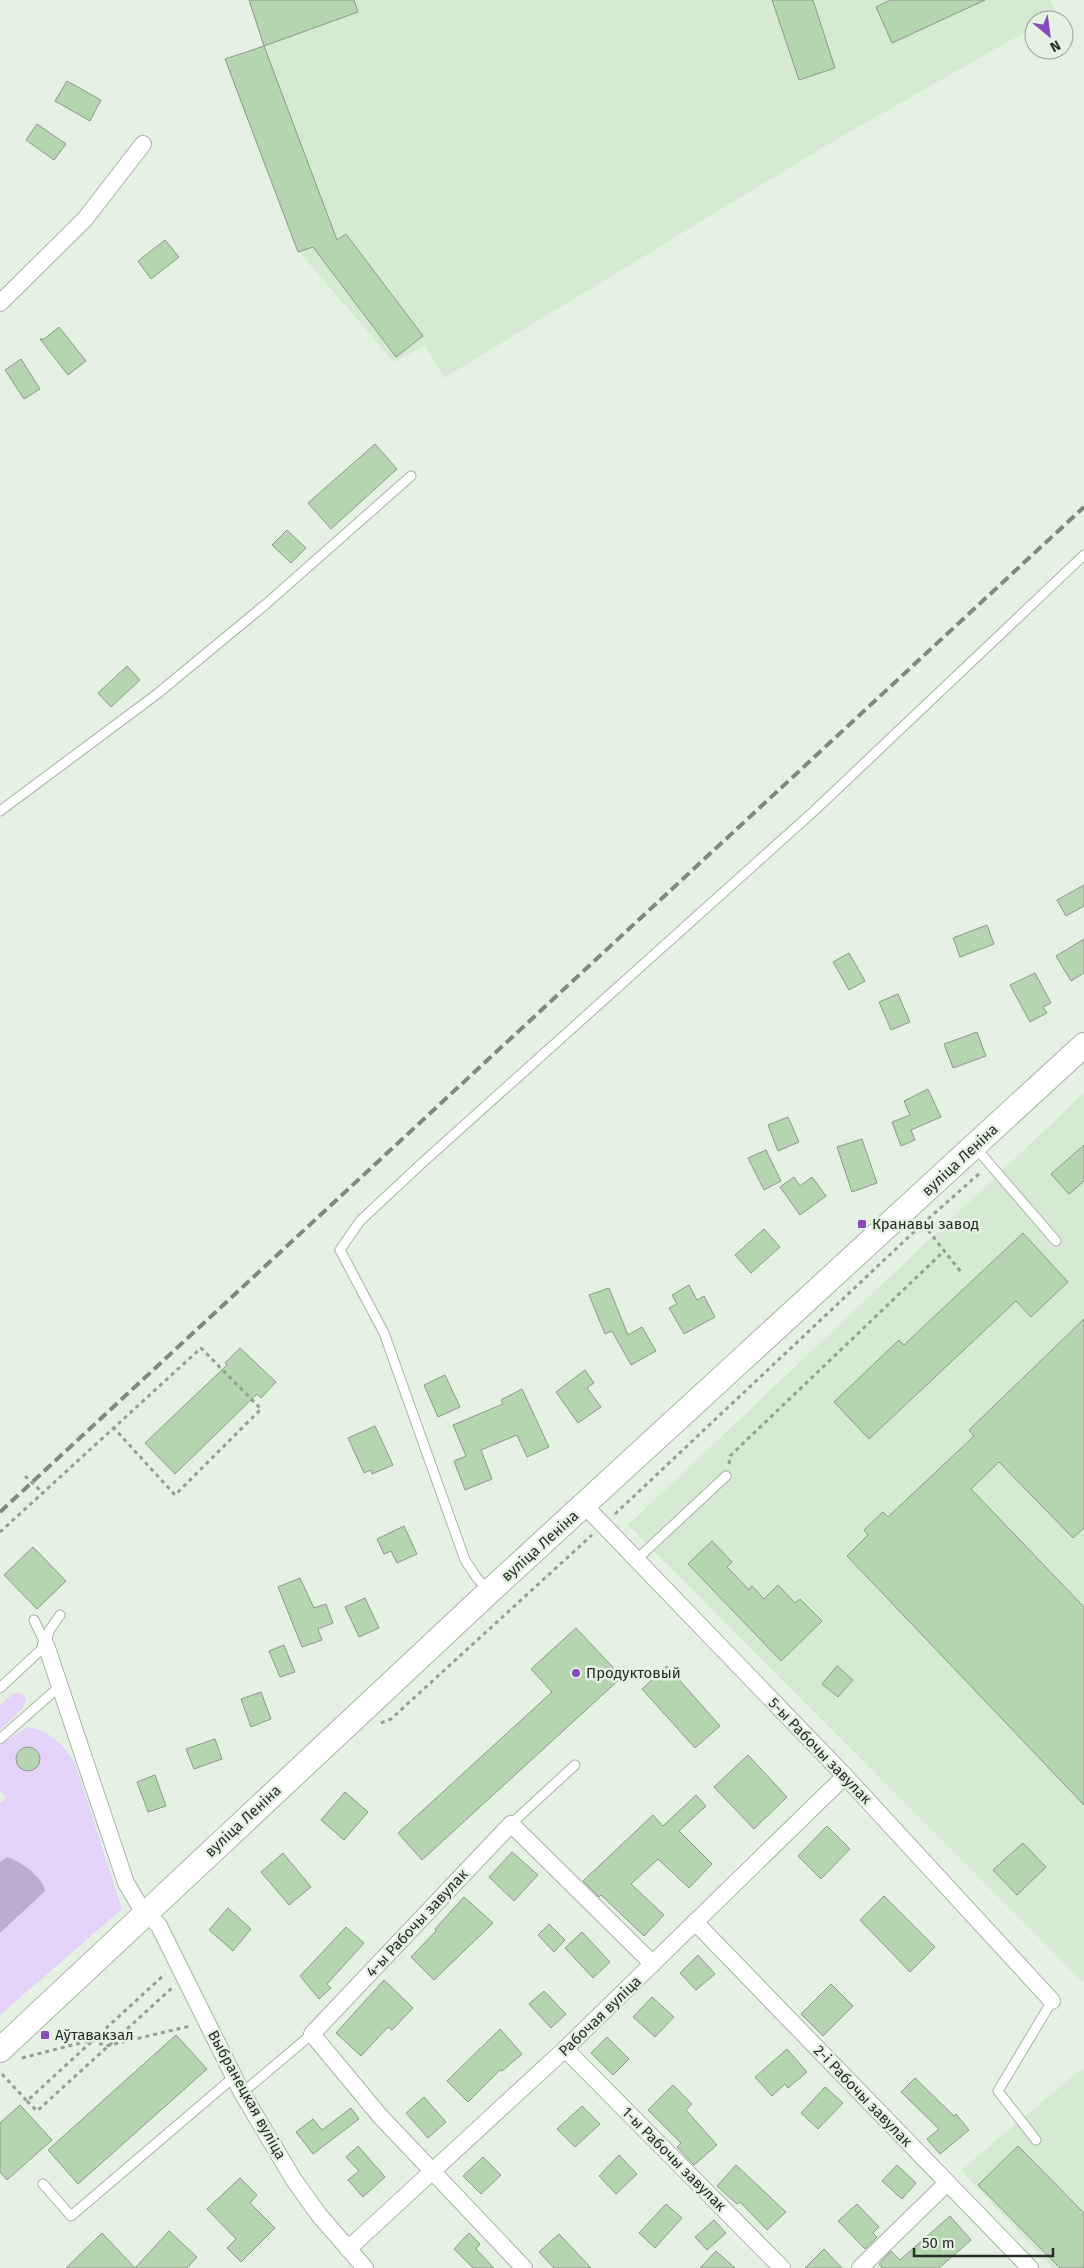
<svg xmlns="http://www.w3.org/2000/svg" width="1084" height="2268" font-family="'Fira Sans',sans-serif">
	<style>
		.built { fill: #d6e9d3 }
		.green { fill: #e5d2f8 }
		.water { fill: #beabd2 }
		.building { fill: #b5d4b0; stroke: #8c998a }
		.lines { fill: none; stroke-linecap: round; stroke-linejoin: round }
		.lane-casing { stroke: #a7b4a5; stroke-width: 11 }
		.street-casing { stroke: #a7b4a5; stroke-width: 18 }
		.secondary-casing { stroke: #a7b4a5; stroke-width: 26 }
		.path { stroke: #949e92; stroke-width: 3; stroke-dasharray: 4 4; stroke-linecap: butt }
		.lane { stroke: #fff; stroke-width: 9 }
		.street { stroke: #fff; stroke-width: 16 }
		.secondary { stroke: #fff; stroke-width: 24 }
		.rail { stroke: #80897e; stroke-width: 4; stroke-dasharray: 10 5; stroke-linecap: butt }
		.poi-dot { fill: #8a48bd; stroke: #e5f2e3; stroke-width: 2 }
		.labels { text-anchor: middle; stroke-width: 5; stroke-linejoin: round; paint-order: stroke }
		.street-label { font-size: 15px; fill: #282d27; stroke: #e5f2e3 }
		.poi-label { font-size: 15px; fill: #282d27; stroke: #e5f2e3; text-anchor: start }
	</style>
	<rect width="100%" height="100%" fill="#e5f2e3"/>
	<!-- built -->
	<g class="built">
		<path d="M249,0h801l7,14 -11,6h-12v7l-214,122 -376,229 -19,-33 -31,17 -95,-110 -74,-193 39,-13z"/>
		<path d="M1084,1093v890l-456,-458z"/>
		<path d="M1084,2067v201h-31l-92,-98z"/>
	</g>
	<!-- green -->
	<g class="green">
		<path d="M18,1693l5,2 3,5 -3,8 -23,22v-25l13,-11z"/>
		<path d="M27,1727c23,3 39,19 49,39l46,143 -122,106v-212l6,-5 -6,-7v-46z"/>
	</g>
	<!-- water -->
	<path class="water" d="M7,1857c13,4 36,20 38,34l-45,42v-71z"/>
	<!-- building -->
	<g class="building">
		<path d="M249,0h105l4,12 -94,34z"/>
		<path d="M772,0h41l22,68 -36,12z"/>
		<path d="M890,0h95l-93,43 -16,-36z"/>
		<path d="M264,46l73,194 9,-6 77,102 -27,21 -83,-110 -15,5 -73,-193z"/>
		<path d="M67,81l34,19 -11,21 -35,-20z"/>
		<path d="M37,124l29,20 -12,16 -28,-20z"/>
		<path d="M165,240l14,17 -28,22 -13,-18z"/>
		<path d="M59,327l27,34 -18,14 -28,-36h4z"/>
		<path d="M21,359l19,30 -16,10 -19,-29z"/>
		<path d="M375,444l22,25 -66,60 -23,-26z"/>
		<path d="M287,530l19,18 -15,15 -19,-18z"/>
		<path d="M127,666l13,14 -29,27 -13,-14z"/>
		<path d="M1084,885v21l-18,10 -9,-16z"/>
		<path d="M987,925l7,19 -34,13 -7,-19z"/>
		<path d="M1084,939v34l-13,8 -15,-25z"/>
		<path d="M849,953l16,28 -16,9 -16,-28z"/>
		<path d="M1035,973l16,30 -8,4 4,6 -17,9 -20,-37z"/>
		<path d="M898,994l12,28 -19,8 -12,-28z"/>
		<path d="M977,1032l9,24 -33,12 -9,-24z"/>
		<path d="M928,1089l13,28 -30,13 4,10 -14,6 -9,-24 18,-7 -6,-14z"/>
		<path d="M788,1117l11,25 -21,9 -10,-26z"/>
		<path d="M862,1139l15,44 -25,9 -15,-45z"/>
		<path d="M1084,1145v36l-15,13 -18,-20z"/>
		<path d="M766,1150l15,31 -17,9 -16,-32z"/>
		<path d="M794,1177l6,9 12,-9 14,19 -26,19 -20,-28z"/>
		<path d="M764,1229l16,18 -29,26 -16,-18z"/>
		<path d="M1023,1233l45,49 -37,35 -15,-16 -147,138 -35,-37 65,-62 5,5z"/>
		<path d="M689,1285l8,15 7,-4 11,21 -31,17 -15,-26 8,-4 -5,-9z"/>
		<path d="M609,1288l19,47 14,-8 14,24 -25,14 -19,-34 -7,3 -16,-39z"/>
		<path d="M1084,1319v209l-11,10 -74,-76 -28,27 113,118v198l-237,-249 21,-21 -4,-5 19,-18 5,5 86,-81 -5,-6z"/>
		<path d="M240,1348l36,34 -15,16 -4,-4 -82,80 -30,-31 82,-78 -2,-2z"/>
		<path d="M585,1370l9,13 -7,5 14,19 -23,16 -22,-31z"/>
		<path d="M445,1375l15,32 -22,10 -14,-32z"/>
		<path d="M522,1389l27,58 -22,10 -10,-22 -36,15 11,29 -27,11 -11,-29 12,-5 -13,-31 50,-21 -2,-4z"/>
		<path d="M375,1426l18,39 -21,9 -1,-4 -7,3 -16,-35z"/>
		<path d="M404,1526l13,28 -20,9 -6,-12 -7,3 -7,-15z"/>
		<path d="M712,1541l20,21 -5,5 22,23 3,-4 12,13 14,-14 17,18 5,-4 22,22 -41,40 -93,-97z"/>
		<path d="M33,1547l33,34 -29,28 -33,-34z"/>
		<path d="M300,1578l14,30 12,-4 7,19 -15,6 4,11 -20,7 -24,-60z"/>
		<path d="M365,1598l14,30 -20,9 -14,-30z"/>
		<path d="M576,1628l46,49 -200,183 -24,-27 154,-141 -21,-23z"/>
		<path d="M284,1645l11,27 -15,5 -11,-26z"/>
		<path d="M667,1666l53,60 -25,22 -53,-59z"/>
		<path d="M837,1666l16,14 -15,17 -16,-13z"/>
		<path d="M261,1692l10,27 -20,8 -10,-28z"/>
		<path d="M215,1739l7,20 -28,10 -8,-20z"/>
		<circle cx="28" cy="1759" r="12"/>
		<path d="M748,1755l39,42 -33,32 -40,-42z"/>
		<path d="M155,1775l11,31 -18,6 -11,-30z"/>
		<path d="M345,1792l23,20 -24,28 -23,-20z"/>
		<path d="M696,1795l10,11 -27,25 33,33 -23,24 -31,-29 -27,25 33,31 -20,21 -43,-41 -2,2 -16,-16 70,-66 10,11z"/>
		<path d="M827,1826l23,23 -29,30 -23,-23z"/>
		<path d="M1023,1843l23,24 -29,28 -24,-25z"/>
		<path d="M512,1852l26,23 -24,26 -25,-24z"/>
		<path d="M283,1853l28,34 -22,18 -28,-33z"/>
		<path d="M884,1896l51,51 -25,25 -50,-52z"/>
		<path d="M464,1897l29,26 -59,57 -23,-23 25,-26 -1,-2z"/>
		<path d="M228,1908l23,21 -18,22 -24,-21z"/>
		<path d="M549,1924l16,16 -11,12 -16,-17z"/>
		<path d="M346,1927l18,16 -37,41 4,4 -12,11 -19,-23z"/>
		<path d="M582,1932l28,30 -17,16 -28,-30z"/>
		<path d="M698,1955l17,19 -19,16 -16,-17z"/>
		<path d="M384,1980l29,28 -21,22 -4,-3 -27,29 -25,-23z"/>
		<path d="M831,1984l22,22 -30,30 -22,-22z"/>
		<path d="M544,1991l22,23 -15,14 -22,-24z"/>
		<path d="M652,1997l22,20 -19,20 -22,-20z"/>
		<path d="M500,2029l22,25 -20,17 -2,-1 -32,32 -21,-21z"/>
		<path d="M176,2035l31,34 -129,115 -30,-34z"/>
		<path d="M607,2037l22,22 -16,16 -22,-22z"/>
		<path d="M787,2049l20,23 -19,16 -3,-4 -13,12 -17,-19z"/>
		<path d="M915,2078l39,38 2,-2 13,16 -29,24 -13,-15 12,-10 -38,-37z"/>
		<path d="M673,2085l19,19 -6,6 31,35 -23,20 -17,-18 4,-4 -33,-33z"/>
		<path d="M825,2087l18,16 -25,26 -17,-16z"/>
		<path d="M424,2097l22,25 -18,16 -22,-25z"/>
		<path d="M20,2105l32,35 -45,40 -7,-8v-49z"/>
		<path d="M582,2106l18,18 -25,23 -18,-18z"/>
		<path d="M351,2108l8,11 -46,35 -17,-22 17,-13 9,11z"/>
		<path d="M358,2146l27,31 -22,20 -15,-17 11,-9 -13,-14z"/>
		<path d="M1018,2146l66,67v55h-24l-82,-83z"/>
		<path d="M619,2155l18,19 -21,20 -17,-18z"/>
		<path d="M483,2157l18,18 -20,19 -18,-18z"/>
		<path d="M736,2165l50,47 -19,18 -27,-28 -3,2 -20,-18z"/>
		<path d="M897,2165l19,18 -14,16 -20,-18z"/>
		<path d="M240,2178l17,17 -7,8 25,25 -34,34 -14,-14 9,-9 -29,-30z"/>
		<path d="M666,2204l16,14 -27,30 -16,-15z"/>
		<path d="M857,2204l22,23 -6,6 4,4 -12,12 -27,-28z"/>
		<path d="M950,2216l21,24 -32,28h-57l-3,-4 12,-13 9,9z"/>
		<path d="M714,2220l12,13 -19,17 -12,-13z"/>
		<path d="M169,2231l28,26 -10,11h-52z"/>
		<path d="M102,2233l33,35h-69z"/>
		<path d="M469,2233l11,11 -4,5 18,19h-21l-19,-19z"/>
		<path d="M559,2234l32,34h-37l-15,-16z"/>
		<path d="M824,2249l18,19h-37z"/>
		<path d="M716,2251l19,17h-35z"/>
	</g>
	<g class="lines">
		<defs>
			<g id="lane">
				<path d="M0,811l157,-117 109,-90 145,-128"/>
				<path d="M975,1147l81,94"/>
				<path d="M636,1560l90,-84"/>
				<path d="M489,1591l-12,-13 -12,-18 -81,-227 -44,-83 20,-29 61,-57 393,-353 270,-256"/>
				<path d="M34,1620l12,25"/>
				<path d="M0,1688l46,-43 3,-14 11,-16"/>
				<path d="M0,1739l60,-53"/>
				<path d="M511,1824l64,-59"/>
				<path d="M242,2093l70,-59"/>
				<path d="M1036,2140l-38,-49 54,-90"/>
				<path d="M43,2184l28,32 163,-139"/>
			</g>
			<g id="street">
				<path d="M0,303l85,-84 58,-75"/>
				<path d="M584,1505l261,271 207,225"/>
				<path d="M46,1645l80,238 12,20 21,23 83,167 52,87 25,35 46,53"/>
				<path d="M695,1922l335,346"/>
				<path d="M565,2049l217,219"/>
				<path d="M348,2249l217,-200 280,-273"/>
				<path d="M524,2268l-144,-152 -68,-82 199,-210 142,140"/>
				<path d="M860,2268l87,-85"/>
			</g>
			<path id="secondary" d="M0,2050l490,-459 594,-546"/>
		</defs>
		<!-- lane casing -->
		<use href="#lane" class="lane-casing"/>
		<!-- street casing -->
		<use href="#street" class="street-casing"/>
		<!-- secondary casing -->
		<use href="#secondary" class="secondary-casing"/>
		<!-- path -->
		<g class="path">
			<path d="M928,1219l53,-47"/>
			<path d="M923,1224l38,48"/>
			<path d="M729,1464l1,-8 214,-205"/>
			<path d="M25,1476l17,16"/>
			<path d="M615,1514l301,-284"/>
			<path d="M0,1532l201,-184 60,61 -86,86 -62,-68"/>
			<path d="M381,1723l10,-4 201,-184"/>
			<path d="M22,2058l70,-18 14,6 84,-20"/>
			<path d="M2,2074l25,27 138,-127"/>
			<path d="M27,2101l10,10 136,-124"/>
		</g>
		<!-- lane -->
		<use href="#lane" class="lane"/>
		<!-- street -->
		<use href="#street" class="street"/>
		<!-- secondary -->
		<use href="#secondary" class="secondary"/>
		<!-- rail -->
		<path class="rail" d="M0,1512l1084,-1005"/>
	</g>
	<!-- markers -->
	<g class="poi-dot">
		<rect x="857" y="1219" width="10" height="10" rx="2.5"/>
		<circle cx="576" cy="1673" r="5"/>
		<rect x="40" y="2030" width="10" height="10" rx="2.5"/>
	</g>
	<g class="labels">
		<!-- street labels -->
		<g class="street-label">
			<text transform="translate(960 1160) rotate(-43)" y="5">вуліца Леніна</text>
			<text transform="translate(540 1546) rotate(-42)" y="5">вуліца Леніна</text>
			<text transform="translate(820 1751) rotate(46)" y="5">5-ы Рабочы завулак</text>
			<text transform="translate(243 1821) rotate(-43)" y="5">вуліца Леніна</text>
			<text transform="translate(417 1923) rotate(-47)" y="5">4-ы Рабочы завулак</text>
			<text transform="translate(600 2016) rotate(-44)" y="5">Рабочая вуліца</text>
			<text transform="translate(247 2095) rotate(61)" y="5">Выбранецкая вуліца</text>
			<text transform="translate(863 2096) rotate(46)" y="5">2-і Рабочы завулак</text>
			<text transform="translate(674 2159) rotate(45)" y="5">1-ы Рабочы завулак</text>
		</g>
		<!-- poi labels -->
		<g class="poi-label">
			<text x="872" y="1229">Кранавы завод</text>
			<text x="586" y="1678">Продуктовый</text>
			<text x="55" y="2040">Аўтавакзал</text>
		</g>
	</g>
	<!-- north arrow -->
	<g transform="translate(1049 35) rotate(151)"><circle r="24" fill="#e5f2e3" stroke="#99a398"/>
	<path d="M0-4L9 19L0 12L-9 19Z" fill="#8a48bd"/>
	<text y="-8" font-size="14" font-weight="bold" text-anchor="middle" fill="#282d27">N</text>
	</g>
	<!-- scale -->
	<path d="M914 2248v8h139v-8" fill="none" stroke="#282d27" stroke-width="2.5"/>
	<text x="922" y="2248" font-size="15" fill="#282d27" stroke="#e5f2e3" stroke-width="4" paint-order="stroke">50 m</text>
</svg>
